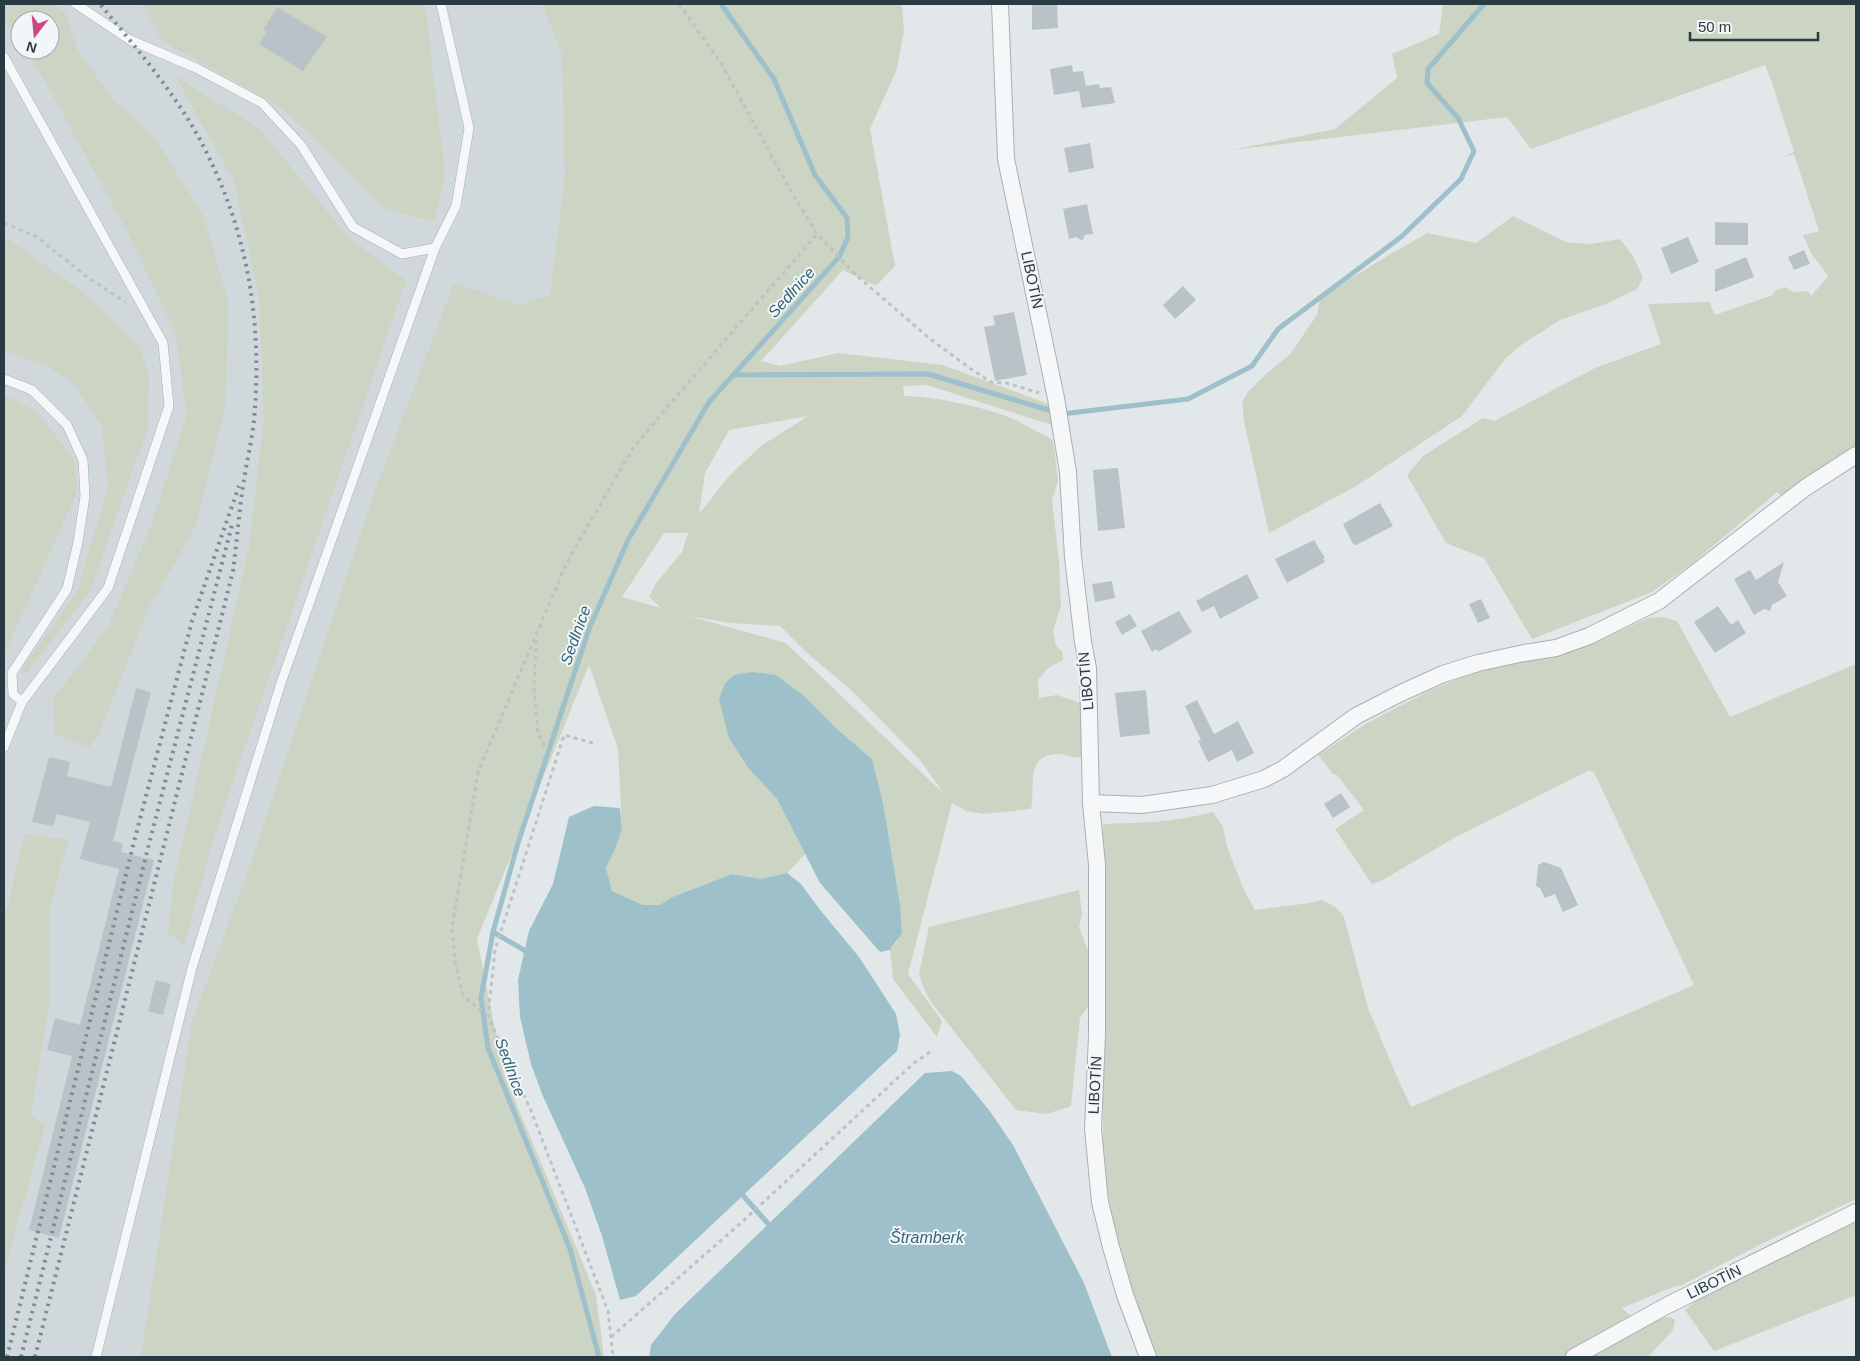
<svg xmlns="http://www.w3.org/2000/svg" width="1860" height="1361" font-family="Arial,sans-serif">
	<style>
		.built { fill: #d0d8dc; fill-rule: evenodd }
		.green { fill: #ccd4c3; fill-rule: evenodd }
		.water { fill: #9dc0ca }
		.lines { fill: none; stroke-linecap: round; stroke-linejoin: round }
		.stream { stroke: #9dc0ca; stroke-width: 5 }
		.building { fill: #b9c3c7 }
		.lane-casing { stroke: #a7b0b4; stroke-width: 10 }
		.street-casing { stroke: #a7b0b4; stroke-width: 18 }
		.path { stroke: #bcc2c5; stroke-width: 3; stroke-dasharray: 4 4; stroke-linecap: butt }
		.lane { stroke: #f5f7f8; stroke-width: 9 }
		.street { stroke: #f5f7f8; stroke-width: 16 }
		.rail { stroke: #7b8c94; stroke-width: 4; stroke-dasharray: 2.5 5; stroke-linecap: butt }
		.labels { text-anchor: middle; stroke-width: 4; stroke-linejoin: round; paint-order: stroke }
		.street-label { font-size: 15px; fill: #2a3a42; stroke: #f2f6f8 }
		.water-label { font-size: 16px; font-style: italic; fill: #346576; stroke: #f2f6f8 }
	</style>
	<rect width="100%" height="100%" fill="#e2e8ea"/>
	<!-- built -->
	<path class="built" d="M4,4h621l36,206 -426,1147h-231zM20,20h30v30h-30z"/>
	<!-- green -->
	<g class="green">
		<path d="M4,4h49l12,8 12,37 35,50 42,37 50,81 24,84 -2,101 -29,121 -49,87 -50,126 -10,12 -34,-14 -1,-35 55,-72 44,-104 35,-107 -11,-82 -50,-105 -87,-158 -14,-21h25v-30h-30v22l-16,-24z"/>
		<path d="M143,4h282l20,170 -11,47 -48,-12 -106,-103 -118,-65z"/>
		<path d="M542,4h360l2,27 -7,38 -27,60 25,137 -19,20 -33,-16 -82,91 19,5 58,-13 105,12 108,40 4,21 -128,-41 -24,1 1,10c29,0 80,11 107,22 14,6 28,15 42,22l5,41 -6,19 7,61 2,45 -8,25 3,15 6,5 1,9 -15,8 -10,12 1,18 18,-3 24,8 2,54c-10,2 -17,-3 -27,-3 -32,2 -20,34 -25,55l-47,5 -18,-3 -14,-8 -44,171 34,47 -5,16 -44,-58 -3,-29 7,-8 3,-38 -17,-101 -11,-44 -35,-30 -33,-32 -28,-22 -27,94 28,30 28,55 -18,19 -26,6 -29,-5 -62,24 -10,7h-17l-31,-14 -6,-23 10,-21 6,-18 -4,-80 -29,-84 -112,274 27,135 92,221 8,62h-463l51,-335 61,-165 120,-361 81,-213 65,22 31,-10 15,-120 -3,-120zM808,416l-47,30 -32,30 -30,38 6,-41 24,-43zM664,533h24l-6,19 -26,31 -7,14 12,11 -39,-11zM689,616l42,7 49,3 26,26 46,39 68,69 24,34 -158,-151z"/>
		<path d="M1443,4h413v445l-73,47 -6,-4 -84,71 -41,29 -120,47 -48,-81 -38,-15 -39,-68 16,-19 60,-38 11,3 101,-53 66,-24 -13,-40 61,-2 6,13 58,-20 3,-5 9,-3 8,5 15,-1 3,5 17,-20 -17,-23 -8,-18 16,-4 -25,-77 -11,3 11,-5 -22,-69 -7,-18 -234,84 -24,-32 -275,33 103,-21 62,-51 -5,-24 47,-20z"/>
		<path d="M175,76l84,52 89,109 58,44 -191,553 -31,111 -16,-12 5,-48 76,-337 15,-130 -5,-120 -25,-117z"/>
		<path d="M1513,216l53,26 24,2 30,-5 13,17 10,22 -6,11 -31,15 -46,16 -39,25 -16,14 -43,57 -104,69 -89,48 -25,-112 -2,-19 6,-10 18,-18 24,-20 27,-39 3,-17 54,-34 53,-31 49,10z"/>
		<path d="M9,240l69,48 60,58 11,29 -1,52 -58,164 -64,83 -4,-4 55,-79 31,-104 -6,-60 -28,-44 -26,-16 -44,-17v-108z"/>
		<path d="M4,395l33,16 38,50 2,32 -73,161z"/>
		<path d="M1663,617l14,4 53,96 126,-53v535l-93,44 -81,42 -9,2 -51,21 19,17 19,-7 10,-1 5,3 -2,10 -25,27h-493l-28,-79 -15,-59 -9,-63v-332c36,-1 74,-2 110,-12l10,15 4,20 17,43 11,20 55,-7 12,-3 15,8 7,9 24,91 30,71 13,28 283,-122 -100,-213 -6,-1 -134,67 -73,43 -9,3 -37,-55 29,-19 -27,-35 -4,-1 -15,-19 49,-32 66,-34 39,-16 21,-7 65,-11 47,-17 43,-20z"/>
		<path d="M25,834l44,6 -20,68 1,91 -19,116 14,10 -41,146v-361l3,-1z"/>
		<path d="M1079,890l3,24 -3,14 13,32 -4,47 -8,11 -9,88 -24,8 -31,-4 -85,-108 -8,-15 -4,-13 10,-47z"/>
		<path d="M1856,1218v77l-142,56 -29,-41 19,-16z"/>
	</g>
	<!-- water -->
	<g class="water">
		<path d="M752,672l24,3 28,21 33,33 35,30 11,44 17,101 2,29 -12,17 -10,2 -60,-69 -43,-84 -28,-30 -20,-31 -10,-39 6,-16 9,-8z"/>
		<path d="M594,806l26,2 2,21 -6,18 -10,21 6,23 31,14h17l10,-7 62,-24 29,5 26,-6 14,11 20,27 38,46 37,57 4,21 -3,16 -261,245 -16,4 -18,-64 -17,-48 -43,-94 -11,-30 -11,-47 -2,-37 11,-49 24,-47 16,-67z"/>
		<path d="M952,1071l9,5 28,34 24,35 71,138 28,74h-463l2,-12 24,-31 250,-241z"/>
	</g>
	<g class="lines">
		<!-- stream -->
		<g class="stream">
			<path d="M733,375l195,-1 134,40 126,-15 64,-33 26,-37 123,-92 60,-58 13,-28 -16,-33 -31,-35 1,-14 56,-65"/>
			<path d="M493,932l31,18 4,5"/>
			<path d="M739,1191l32,36"/>
			<path d="M599,1357l-29,-108 -82,-201 -7,-50 12,-66 25,-89 71,-214 39,-89 81,-138 130,-145 9,-20 -1,-19 -32,-43 -41,-96 -53,-75"/>
		</g>
	</g>
	<!-- building -->
	<g class="building">
		<path d="M1032,4h25l1,24 -26,2z"/>
		<path d="M277,7l50,30 -24,34 -44,-27 8,-12 -4,-2z"/>
		<path d="M1072,65l1,7 10,-1 3,15 13,-2 1,4 11,-1 4,16 -33,5 -3,-17 -25,4 -4,-26z"/>
		<path d="M1090,143l4,25 -25,5 -5,-25z"/>
		<path d="M1087,204l6,30 -8,1 -3,6 -5,-4 -8,2 -6,-30z"/>
		<path d="M1715,222l33,1v22h-33z"/>
		<path d="M1688,237l11,25 -28,12 -10,-26z"/>
		<path d="M1804,250l6,14 -16,6 -6,-13z"/>
		<path d="M1746,257l8,20 -39,15v-22z"/>
		<path d="M1183,286l13,14 -21,19 -12,-14z"/>
		<path d="M1014,312l13,63 -32,6 -11,-54 11,-2 -2,-9z"/>
		<path d="M1118,468l7,60 -27,3 -5,-61z"/>
		<path d="M1380,503l13,23 -37,19 -3,-1 -10,-20z"/>
		<path d="M1314,540l11,18 -2,1 2,3 -38,21 -12,-24z"/>
		<path d="M1784,562l-6,20 9,14 -15,9 -2,6 -6,-2 -10,6 -20,-36 16,-9 6,10z"/>
		<path d="M1247,574l12,24 -39,21 -6,-13 -12,6 -6,-11z"/>
		<path d="M1112,581l3,17 -20,4 -3,-18z"/>
		<path d="M1481,599l9,19 -12,5 -9,-19z"/>
		<path d="M1718,606l13,19 7,-5 8,13 -31,20 -21,-31z"/>
		<path d="M1179,611l13,21 -34,20 -2,-3 -4,3 -11,-21z"/>
		<path d="M1130,614l7,12 -15,9 -7,-13z"/>
		<path d="M136,688l15,4 -38,149 10,3 -2,8 33,8 -95,378 -30,-8 43,-174 -25,-6 8,-32 25,7 39,-156 -39,-10 10,-37 -33,-8 -4,12 -21,-4 17,-65 21,5 -3,14 44,11z"/>
		<path d="M1146,690l4,44 -30,3 -5,-44z"/>
		<path d="M1197,700l17,34 24,-13 16,32 -17,9 -5,-12 -24,12 -10,-21 3,-1 -16,-34z"/>
		<path d="M1341,793l9,14 -17,11 -9,-14z"/>
		<path d="M1544,862l17,6 17,37 -15,7 -8,-18 -10,4 -5,-10 -4,-2 2,-21z"/>
		<path d="M156,980l15,4 -8,31 -15,-4z"/>
	</g>
	<g class="lines">
		<defs>
			<g id="lane">
				<path d="M76,4l54,36 66,28 66,35 39,42 52,82 49,27 33,-6 21,-42 13,-78 -28,-124"/>
				<path d="M4,57l159,286 6,63 -61,182 -86,114 -18,45"/>
				<path d="M4,379l28,11 35,35 16,35 2,36 -7,46 -11,47 -55,84 1,21 9,8"/>
				<path d="M96,1357l96,-389 89,-285 154,-435"/>
			</g>
			<g id="street">
				<path d="M1000,4l6,155 50,239 12,74 5,85 10,85 5,26 3,135 6,62v170l-4,94 7,73 11,45 14,48 23,62"/>
				<path d="M1091,803l51,2 70,-10 52,-16 19,-10 73,-53 45,-23 42,-19 35,-11 46,-10 32,-5 33,-12 70,-35 146,-113 51,-33"/>
				<path d="M1574,1357l92,-51 190,-94"/>
			</g>
		</defs>
		<!-- lane casing -->
		<use href="#lane" class="lane-casing"/>
		<!-- street casing -->
		<use href="#street" class="street-casing"/>
		<!-- path -->
		<g class="path">
			<path d="M679,4l42,59 68,125 28,46 39,41 73,63 42,31 20,13 16,1 32,10"/>
			<path d="M4,223l33,14 49,39 39,26"/>
			<path d="M536,640l-2,48 4,46 7,12"/>
			<path d="M593,743l-29,-8 -69,215 -7,66 44,97 76,198 5,46"/>
			<path d="M488,1016l-25,-20 -8,-35 -3,-33 26,-156 89,-210 65,-112 31,-38 154,-178"/>
			<path d="M611,1337l131,-115 172,-159 16,-11"/>
		</g>
		<!-- lane -->
		<use href="#lane" class="lane"/>
		<!-- street -->
		<use href="#street" class="street"/>
		<!-- rail -->
		<g class="rail">
			<path d="M7,1357l128,-519 57,-217 47,-135"/>
			<path d="M21,1357l129,-517 83,-319"/>
			<path d="M35,1357l198,-786c4,-30 6,-61 11,-91 3,-20 8,-40 10,-60 9,-100 -7,-194 -55,-282 -25,-46 -66,-94 -99,-134"/>
		</g>
	</g>
	<g class="labels">
		<!-- street labels -->
		<g class="street-label">
			<text transform="translate(1032 280) rotate(78)" y="5">LIBOTÍN</text>
			<text transform="translate(1086 681) rotate(-95)" y="5">LIBOTÍN</text>
			<text transform="translate(1095 1085) rotate(-87)" y="5">LIBOTÍN</text>
			<text transform="translate(1714 1282) rotate(-26)" y="5">LIBOTÍN</text>
		</g>
		<!-- water labels -->
		<g class="water-label">
			<text transform="translate(791 292) rotate(-48)" y="6">Sedlnice</text>
			<text transform="translate(575 635) rotate(-70)" y="6">Sedlnice</text>
			<text transform="translate(511 1067) rotate(70)" y="6">Sedlnice</text>
			<text x="927" y="1243">Štramberk</text>
		</g>
	</g>
	<!-- border -->
	<rect width="1860" height="1361" fill="none" stroke="#2a3a42" stroke-width="10"/>
	<!-- north arrow -->
	<g transform="translate(35 35) rotate(196)"><circle r="24" fill="#f2f6f8" stroke="#a2abaf"/>
	<path d="M0-4L9 19L0 12L-9 19Z" fill="#cd4984"/>
	<text y="-8" font-size="14" font-weight="bold" text-anchor="middle" fill="#2a3a42">N</text>
	</g>
	<!-- scale -->
	<path d="M1690 32v8h128v-8" fill="none" stroke="#2a3a42" stroke-width="2.5"/>
	<text x="1698" y="32" font-size="15" fill="#2a3a42" stroke="#f2f6f8" stroke-width="4" paint-order="stroke">50 m</text>
</svg>
